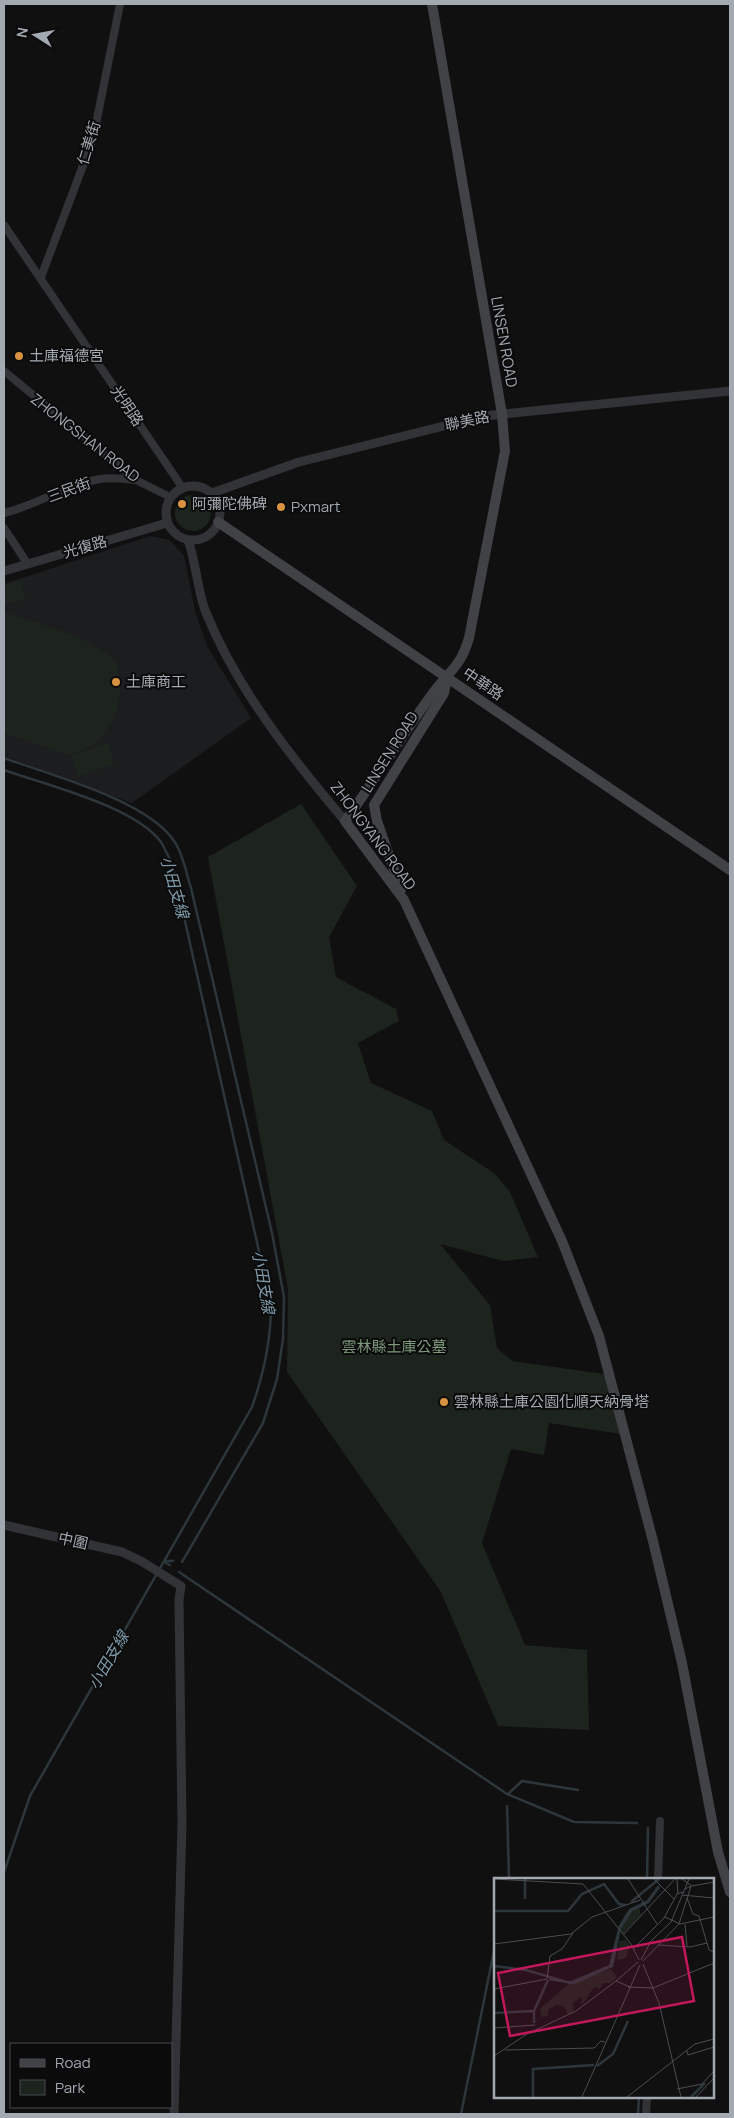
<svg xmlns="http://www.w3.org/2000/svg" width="734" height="2118" font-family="Manrope,'Noto Sans TC',sans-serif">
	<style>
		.built { fill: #1c1d1e }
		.green { fill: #1d231d }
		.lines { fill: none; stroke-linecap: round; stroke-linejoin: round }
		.stream { stroke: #2d363a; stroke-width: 2.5 }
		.minor { stroke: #323336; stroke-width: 8 }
		.tertiary { stroke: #323336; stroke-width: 9 }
		.secondary { stroke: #404246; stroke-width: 10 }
		.poi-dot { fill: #d99241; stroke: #0b0b0c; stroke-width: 2 }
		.labels { text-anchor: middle; stroke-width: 4; stroke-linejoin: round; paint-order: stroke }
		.street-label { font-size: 15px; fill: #a3a9b0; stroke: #0b0b0c }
		.poi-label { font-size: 15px; fill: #a3a9b0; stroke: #0b0b0c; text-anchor: start }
		.park-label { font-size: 15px; fill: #7e997c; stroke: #0b0b0c }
		.water-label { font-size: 16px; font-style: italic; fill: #7e99a8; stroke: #0b0b0c }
		.inset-river { fill: none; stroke: #2d363a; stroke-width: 2.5 }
		.inset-road { fill: none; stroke: #4b4d51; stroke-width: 1 }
		.view { fill: #c2185b; fill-opacity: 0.15; stroke: #c2185b; stroke-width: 2.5 }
		.inset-edge { fill: none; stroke: #a3a9b0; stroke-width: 2.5 }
	</style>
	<rect width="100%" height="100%" fill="#101011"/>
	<!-- built -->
	<path class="built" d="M150,536l20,4 14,16 11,55 12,35 44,72 -119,85 -128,-47v-172z"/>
	<!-- green -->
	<g class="green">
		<circle cx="193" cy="513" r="18"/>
		<path d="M20,580l6,19 -22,6v-20z"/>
		<path d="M4,612c29,10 91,25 110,49 6,8 6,20 6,29 -1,12 -3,23 -9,33 -9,14 -20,28 -37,29l-2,3 36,-12 6,21 -36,13 -6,-21 -68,-23z"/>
		<path d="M301,804l56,82 -28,51 7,40 60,32 3,12 -41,22 13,40 61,28 12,29 50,33 16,19 28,65 -35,4 -63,-17 50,61 7,43 15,13 92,13 17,60 -72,-11 -5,32 -33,-6 -29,94 43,102 62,5 2,80 -91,-4 -57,-134 -154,-220 1,-83 -80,-432z"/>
	</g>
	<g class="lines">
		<!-- stream -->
		<g class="stream">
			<path d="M4,758c46,17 143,42 170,83 9,12 12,32 17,47l81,345 12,64 -1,42 -6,40 -14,44 -81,139"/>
			<path d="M4,770c42,15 130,36 157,72 4,7 7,14 11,21l99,442c0,36 -7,68 -19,102l-222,389 -26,76"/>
			<path d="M164,1561h9"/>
			<path d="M164,1562l6,3"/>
			<path d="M179,1572l328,222 67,28 63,1"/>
			<path d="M508,1794l14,-13 56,9"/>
			<path d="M507,1806l2,73"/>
			<path d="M647,1879l1,-51"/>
			<path d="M461,2114l34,-168"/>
			<path d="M638,2114l1,-17"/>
		</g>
		<!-- minor -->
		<g class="minor">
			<path d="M4,225l178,262"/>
			<path d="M41,277l52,-138 27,-135"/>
			<path d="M4,371l132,109 34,17"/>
			<path d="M4,513c33,-8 62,-28 96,-34 12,-2 24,0 36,1"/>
			<path d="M4,528l23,35"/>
			<path d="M658,1879l2,-58"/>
			<path d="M646,2114l1,-17"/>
		</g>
		<!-- tertiary -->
		<g class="tertiary">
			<circle cx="193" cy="513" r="27"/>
			<path d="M212,493l87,-31 185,-46 246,-25"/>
			<path d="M188,540c8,22 9,48 17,70 31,78 86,147 140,211"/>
			<path d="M4,571l163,-48"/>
			<path d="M4,1525l118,27 19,9 40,25 -2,14 3,223 -8,291"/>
		</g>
		<!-- secondary -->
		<g class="secondary">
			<path d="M432,4l70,410 3,37 -36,187c-8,27 -17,31 -33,51 -32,42 -59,89 -91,132l59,79 158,341 37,95 54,205 29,122 36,189 12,40"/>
			<path d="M218,522l512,348"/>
			<path d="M401,890l-24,-69 -3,-16 70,-112 3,-14"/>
		</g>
	</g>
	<!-- markers -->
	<g class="poi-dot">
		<circle cx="19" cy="356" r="5"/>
		<circle cx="182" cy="504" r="5"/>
		<circle cx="281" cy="507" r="5"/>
		<circle cx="116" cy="682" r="5"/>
		<circle cx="444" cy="1402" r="5"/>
	</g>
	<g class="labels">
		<!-- street labels -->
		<g class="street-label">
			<text transform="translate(89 143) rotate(-73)" y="5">仁美街</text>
			<text transform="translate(504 342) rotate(80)" y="5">LINSEN ROAD</text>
			<text transform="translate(127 406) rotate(56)" y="5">光明路</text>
			<text transform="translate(467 421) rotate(-12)" y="5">聯美路</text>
			<text transform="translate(85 438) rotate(38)" y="5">ZHONGSHAN ROAD</text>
			<text transform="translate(69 490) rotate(-20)" y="5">三民街</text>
			<text transform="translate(85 547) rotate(-16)" y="5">光復路</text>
			<text transform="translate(483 684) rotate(34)" y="5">中華路</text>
			<text transform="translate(390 752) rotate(-58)" y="5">LINSEN ROAD</text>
			<text transform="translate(373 836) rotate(53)" y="5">ZHONGYANG ROAD</text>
			<text transform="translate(73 1541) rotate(13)" y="5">中圍</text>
		</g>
		<!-- poi labels -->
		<g class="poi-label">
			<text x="29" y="361">土庫福德宮</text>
			<text x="192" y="509">阿彌陀佛碑</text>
			<text x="291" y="512">Pxmart</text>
			<text x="126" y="687">土庫商工</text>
			<text x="454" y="1407">雲林縣土庫公園化順天納骨塔</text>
		</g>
		<!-- park labels -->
		<g class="park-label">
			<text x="394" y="1352">雲林縣土庫公墓</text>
		</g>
		<!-- water labels -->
		<g class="water-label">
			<text transform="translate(175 887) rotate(74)" y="6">小田支線</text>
			<text transform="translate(264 1282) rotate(80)" y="6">小田支線</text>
			<text transform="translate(108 1660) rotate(-60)" y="6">小田支線</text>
		</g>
	</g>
	<!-- overview -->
	<g transform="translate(494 1878)">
		<rect width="220" height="220" fill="#101011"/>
		<path d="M145,29l2,8 -18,19 -4,-3 7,-13zM125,63l7,-1 6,8h-3l-3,10 -9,2zM117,91l6,8 -6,6h-8l-3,6 -6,-2 -12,18 -1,-8 -8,6v10l-5,2 -4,-9 -8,-1 -8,5v6l-7,1 -1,-8 27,-24z" fill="#1d231d"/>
		<path class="inset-river" d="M31,21v-20M137,24l28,-23M0,33h74l14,-17 22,-10 15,20 6,1M126,50l11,-17 17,-9 11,-15M0,88l32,4 44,13 40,-17 10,-40 10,-16 18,-9 11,-15M55,101l25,4 38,-17 7,-34M0,135l39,-2M40,145v-12l14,-31M103,188l16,-12 15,-33M39,219v-28l61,-4M197,219l14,-14"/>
		<path class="inset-road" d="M0,1l89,5 48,60 8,16M134,1l29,45M160,1l20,20M183,1l1,15M188,1l10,7 22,-4M188,17l32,3M193,20l6,16 6,2 10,34 5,2M171,39l15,7 34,-7M191,46l2,23M129,57l52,-56M0,66l77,-10 21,-17 48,-17M164,67l32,2 17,-4M139,71l31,-31 13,-24 6,-2M147,82l10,-19 20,-19 18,-43M149,83l36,-37 12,-38 -6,3M149,86l16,39 22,94M122,103l22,-19M134,109l25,1 61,-25M0,111l53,-10 3,-23 12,-7 11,-16M0,150l41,-3M11,172l89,-2 7,-7 4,1M193,173l1,4 26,-8M0,178l33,-22 49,-23 40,-30 14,6M183,211l25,-5 12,-13M88,219l58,-132M133,219l68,-53 19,-5v-14M202,219l18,-19"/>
		<path class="view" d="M188,59l12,64 -184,35 -12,-63z"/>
		<rect width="220" height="220" class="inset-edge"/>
	</g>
	<!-- border -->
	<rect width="734" height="2118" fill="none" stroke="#a3a9b0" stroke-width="10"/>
	<!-- legend -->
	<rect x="10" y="2043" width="162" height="65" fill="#0b0b0c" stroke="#484a4e"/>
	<rect x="20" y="2059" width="25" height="8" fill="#404246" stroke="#484a4e"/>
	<text x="55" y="2068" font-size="15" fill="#a3a9b0">Road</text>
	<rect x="20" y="2080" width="25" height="15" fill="#1d231d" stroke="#484a4e"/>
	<text x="55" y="2093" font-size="15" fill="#a3a9b0">Park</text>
	<!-- north arrow -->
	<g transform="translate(35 35) rotate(281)" stroke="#0b0b0c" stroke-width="4" paint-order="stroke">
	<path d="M0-4L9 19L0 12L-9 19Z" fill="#a3a9b0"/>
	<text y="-8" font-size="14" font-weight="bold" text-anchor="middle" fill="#a3a9b0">N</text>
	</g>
</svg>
